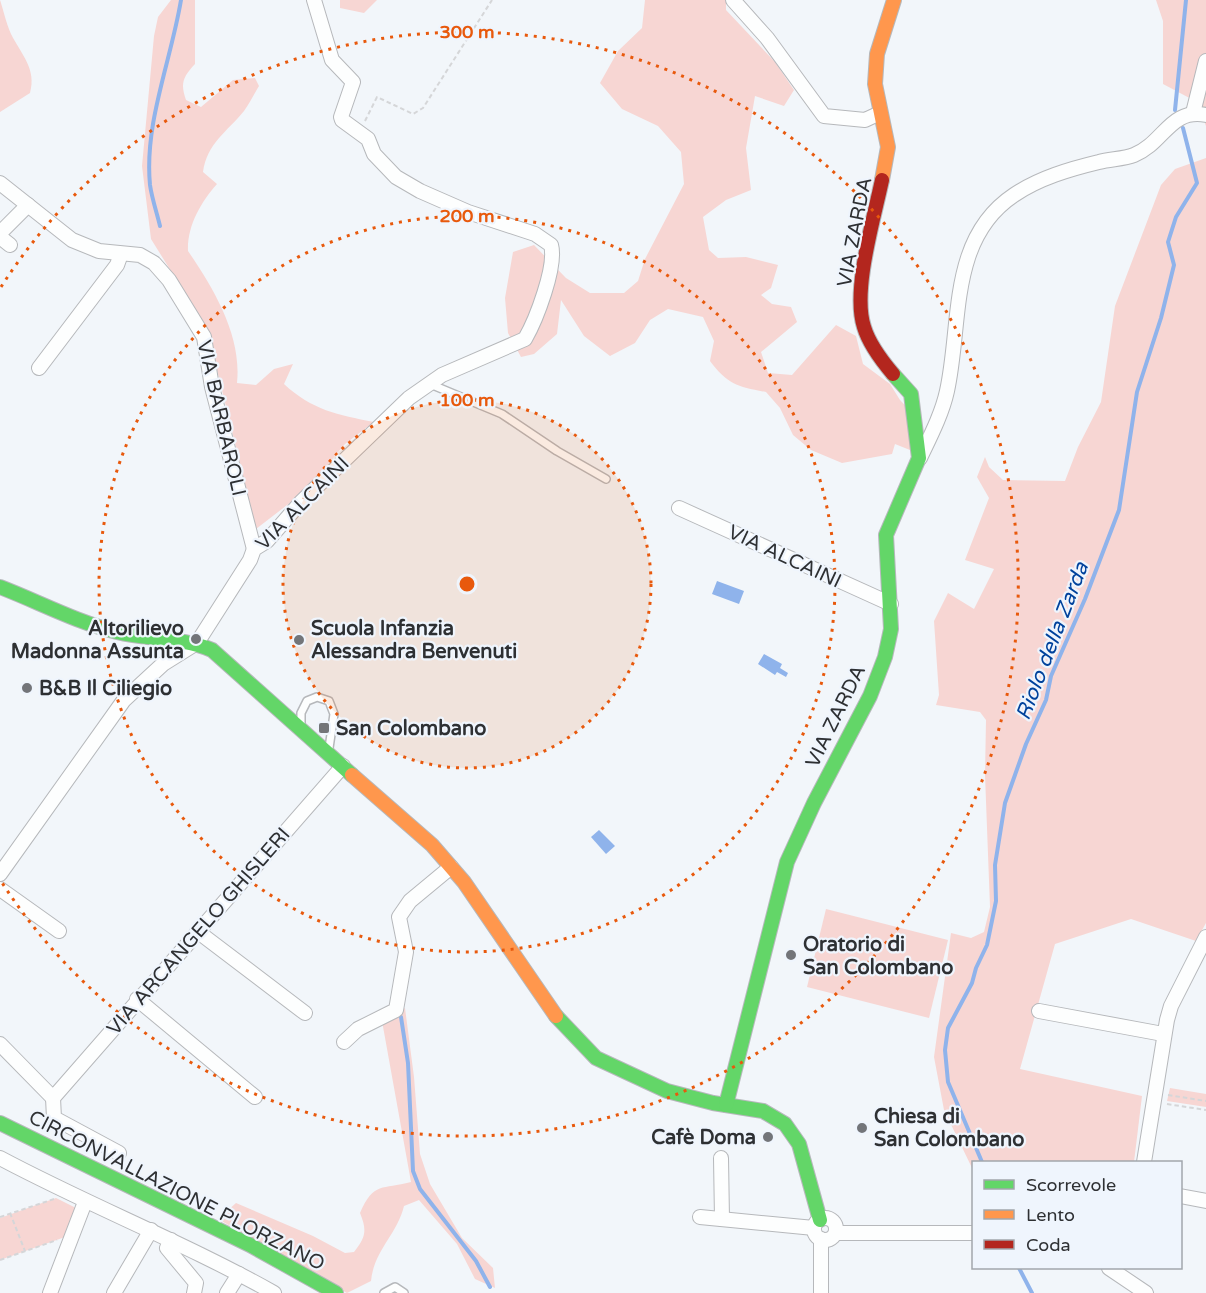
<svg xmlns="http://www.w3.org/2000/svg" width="1206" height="1293" font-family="'Varela Round',sans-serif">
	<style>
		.green { fill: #f7d6d3 }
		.water { fill: #8fb3eb }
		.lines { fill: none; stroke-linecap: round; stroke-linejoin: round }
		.stream { stroke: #8fb3eb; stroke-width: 4 }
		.lane-casing { stroke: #b6b8bb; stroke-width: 10 }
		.street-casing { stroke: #b6b8bb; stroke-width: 16 }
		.fast-casing { stroke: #b6b8bb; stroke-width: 16 }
		.slow-casing { stroke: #b6b8bb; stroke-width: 16 }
		.jam-casing { stroke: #b6b8bb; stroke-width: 16 }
		.path { stroke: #d5d6d8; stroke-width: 2; stroke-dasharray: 4.5 3; stroke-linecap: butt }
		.lane { stroke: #fdfefe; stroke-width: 7 }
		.street { stroke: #fdfefe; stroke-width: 14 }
		.fast { stroke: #63d668; stroke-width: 14 }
		.slow { stroke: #ff974d; stroke-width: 14 }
		.jam { stroke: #b3261e; stroke-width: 14 }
		.ring { fill: none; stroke: #e8590c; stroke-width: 3; stroke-dasharray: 3 6 }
		.poi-dot { fill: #737579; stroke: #eff5fd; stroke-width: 2 }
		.labels { text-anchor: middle; stroke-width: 4.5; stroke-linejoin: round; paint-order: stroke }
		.street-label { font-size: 20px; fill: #2e3033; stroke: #eff5fd }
		.poi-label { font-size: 20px; font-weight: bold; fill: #2e3033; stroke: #eff5fd; text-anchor: start }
		.water-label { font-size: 21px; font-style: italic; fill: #00429c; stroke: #eff5fd }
		.centre { fill: #e8590c; stroke: #eff5fd; stroke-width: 3 }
		.ring-label { font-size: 18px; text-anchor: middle; font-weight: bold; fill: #e8590c; stroke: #eff5fd; stroke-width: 4.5; stroke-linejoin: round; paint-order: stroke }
	</style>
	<rect width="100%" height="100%" fill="#f2f6fa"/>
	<!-- green -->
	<g class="green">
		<path d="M0,0c2,5 6,23 11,34 10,20 26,35 19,59l-30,19z"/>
		<path d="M171,0h24v64c-12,13 -15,19 -9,36l15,7 32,-27 22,-2 4,8c-5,8 -9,17 -15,25 -17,21 -37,32 -41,61l14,12c-16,18 -30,42 -29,67 26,38 54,85 49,132l19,2 18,-16 19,-5 -9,20c28,26 54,31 90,38l-29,22 -41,48 -48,37 -49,-200 -56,-90 -9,-73 12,-130 4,-19z"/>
		<path d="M340,0h37l-13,13 -24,-5z"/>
		<path d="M645,0h81v10l49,52 19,28 -10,16 -29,-10 -9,52 5,42 -25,10 -23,17 6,33 9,8 28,-1 32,8 -7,23 -10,7 11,9 19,3 6,15 -36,30 7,21 24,2 44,-50 20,11 7,28 27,20 10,16 19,20 -9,30 -15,-6 -3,10 -50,9 -31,-13 -18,-15 -13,-27 -14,-16c-28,-5 -39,-8 -56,-31l4,-20 -11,-24 -35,-8 -18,11 -15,23 -25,13 -26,-20 -23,-36 -4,34 -23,20 -13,3 -13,-24 -3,-35 8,-46 21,-7 32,33 24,15h34l14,-12 7,-22 39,-75 -3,-32 -23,-26 -36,-17 -22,-26 18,-32 24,-23z"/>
		<path d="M1156,0h50v126l-9,-24 -34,-18v-63z"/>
		<path d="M1206,158v765l-10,18 -65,-22 -76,25 -35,125 122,27 -8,66h-160l-1,8 -29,-60 -10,-53 17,-124 20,5 13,-6 6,-25 -5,-132 1,-55 -6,-8 -44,-7 3,-10 -5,-74 14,-28 26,16 20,-40 -29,-9 24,-62 -12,-21 8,-20 4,10 14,13 62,1 13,-34 23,-45 14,-96 46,-121 14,-16z"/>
		<path d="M826,909l122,31 -19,78 -122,-31z"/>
		<path d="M405,1008l9,69 6,77 10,30 32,54 31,30 2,20 -20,-9 -18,-35 -38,-44 -15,6c-7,29 -30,44 -33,75l-24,12 -129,-74 18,-16 77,33 32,17 9,-1c12,-15 13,-22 6,-39 14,-32 22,-23 51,-31l-29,-161z"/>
		<path d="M1170,1088l36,6v13l-39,-6z"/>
		<path d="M56,1198l20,10 -11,29 -65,23v-42z"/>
	</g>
	<!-- water -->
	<g class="water">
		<path d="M717,581l27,10 -5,13 -27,-10z"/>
		<path d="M764,654l18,10 -2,4 8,5 -2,4 -9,-5 -2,3 -17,-11z"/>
		<path d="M599,830l16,16 -9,8 -15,-17z"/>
	</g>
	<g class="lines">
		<!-- stream -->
		<g class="stream">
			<path d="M1175,110l11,-110"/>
			<path d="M160,226c-3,-13 -8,-27 -10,-41 -6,-62 21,-124 31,-185"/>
			<path d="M401,1017l7,46 5,108 7,18 56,72 14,26"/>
			<path d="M982,1162l-34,-80 -3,-32 3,-22 24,-45 4,-15 11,-23 9,-44 -1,-36 10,-62 21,-59 20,-44 5,-24 34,-77 34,-89 18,-118 24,-74 13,-53 -6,-23 8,-25 21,-34 -14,-55"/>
			<path d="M1019,1268l13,25"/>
		</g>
		<defs>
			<g id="lane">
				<path d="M430,384l72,30 55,37 49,28"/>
				<path d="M301,724v-11l6,-12 10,-4 12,4 5,13 -5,34"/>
				<path d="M384,1293l11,-6 9,6"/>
			</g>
			<g id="street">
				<path d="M733,0l34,38 57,78 41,4 15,-7"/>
				<path d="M1193,113l13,-52"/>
				<path d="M0,183l72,57 27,11 41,4 14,8 15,17 35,57 8,50 42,162"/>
				<path d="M0,233l28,-28"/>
				<path d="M0,237l10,8"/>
				<path d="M39,368l78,-103 4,-11"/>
				<path d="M920,458c10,-21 22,-44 27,-67 15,-68 1,-152 67,-196 25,-17 56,-26 85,-33 11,-3 25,-3 35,-7 30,-12 36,-47 72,-40"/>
				<path d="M679,508l212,96"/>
				<path d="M197,643l53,-83 4,-11 13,-8 34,-39 108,-104 33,-23 83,-36c11,-19 32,-73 26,-94l-16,-11 -67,-22 -48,-21 -24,-14 -22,-23 -6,-15 -26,-19 -1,-3 12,-35 -21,-22 -18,-60"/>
				<path d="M0,874l124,-174 39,-36 32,-20"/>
				<path d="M0,889l59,42"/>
				<path d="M197,931l108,82"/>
				<path d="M137,999l118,98"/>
				<path d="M1039,1011l124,23"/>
				<path d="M344,1042l14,-13 38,-19 10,-58 -7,-35 11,-16 41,-34"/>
				<path d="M0,1044l53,54"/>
				<path d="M119,1153l-65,-35 -1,-20 290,-332"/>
				<path d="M0,1158c90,48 185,85 274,135"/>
				<path d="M721,1158l1,61"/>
				<path d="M1144,1162l23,-142 4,-14 35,-69"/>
				<path d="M1180,1196l26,5"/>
				<path d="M700,1217l114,11"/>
				<circle cx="825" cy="1229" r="11"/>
				<path d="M836,1233h138"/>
				<path d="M821,1239v54"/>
				<path d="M171,1240l-4,8 29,35 -2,10"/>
				<path d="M1109,1268l37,25"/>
				<path d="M50,1293l35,-91"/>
				<path d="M114,1293l37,-63"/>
				<path d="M227,1293l12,-19"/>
			</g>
			<g id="fast">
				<path d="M0,587c39,15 76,35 117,45 32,8 64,5 95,18l140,125"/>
				<path d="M556,1016l40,42 71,33 46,12 50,8 22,13 14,20 21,76"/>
				<path d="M726,1105l61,-243 27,-59 56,-107 15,-39 6,-28 -5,-94 33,-77 -8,-64 -18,-20"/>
				<path d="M0,1123l250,122 86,48"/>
			</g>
			<g id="slow">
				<path d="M882,180l6,-33 -13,-63 2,-30 17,-54"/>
				<path d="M352,775l80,70 32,37 92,134"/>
			</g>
			<path id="jam" d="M882,180c-8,38 -30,111 -18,147 5,17 18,34 29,47"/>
		</defs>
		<!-- lane casing -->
		<use href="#lane" class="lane-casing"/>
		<!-- street casing -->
		<use href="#street" class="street-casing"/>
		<!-- fast casing -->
		<use href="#fast" class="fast-casing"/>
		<!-- slow casing -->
		<use href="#slow" class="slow-casing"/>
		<!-- jam casing -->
		<use href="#jam" class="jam-casing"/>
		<!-- path -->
		<g class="path">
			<path d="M365,121l12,-24 36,17 10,-6 69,-108"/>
			<path d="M1168,1095l38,6"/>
			<path d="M1167,1104l39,6"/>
			<path d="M10,1213l15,38"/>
			<path d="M0,1217l54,-18"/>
			<path d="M0,1260l57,-20"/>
		</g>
		<!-- lane -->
		<use href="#lane" class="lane"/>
		<!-- street -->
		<use href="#street" class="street"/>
		<!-- fast -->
		<use href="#fast" class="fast"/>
		<!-- slow -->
		<use href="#slow" class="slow"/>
		<!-- jam -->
		<use href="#jam" class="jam"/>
	</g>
	<!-- distance rings -->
	<circle cx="467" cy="584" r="184" fill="#e8590c" fill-opacity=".12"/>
	<g class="ring">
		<circle cx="467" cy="584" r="184"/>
		<circle cx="467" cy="584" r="368"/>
		<path d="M1 287A552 552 0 1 1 1 881"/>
	</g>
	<!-- markers -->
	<g class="poi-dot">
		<circle cx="196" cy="639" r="6"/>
		<circle cx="299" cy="640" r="6"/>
		<circle cx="27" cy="688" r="6"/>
		<rect x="318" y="722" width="12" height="12" rx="3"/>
		<circle cx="791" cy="955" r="6"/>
		<circle cx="862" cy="1128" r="6"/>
		<circle cx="768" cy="1137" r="6"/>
	</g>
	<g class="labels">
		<!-- street labels -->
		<g class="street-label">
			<text transform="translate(854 232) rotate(-79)" y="7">VIA ZARDA</text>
			<text transform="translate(222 418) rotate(77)" y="7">VIA BARBAROLI</text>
			<text transform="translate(302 503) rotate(-45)" y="7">VIA ALCAINI</text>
			<text transform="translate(785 556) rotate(25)" y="7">VIA ALCAINI</text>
			<text transform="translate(835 716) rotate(-64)" y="7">VIA ZARDA</text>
			<text transform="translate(198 931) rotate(-49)" y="7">VIA ARCANGELO GHISLERI</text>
			<text transform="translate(177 1190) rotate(27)" y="7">CIRCONVALLAZIONE PLORZANO</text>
		</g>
		<!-- poi labels -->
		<g class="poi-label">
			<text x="184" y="635" text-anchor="end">Altorilievo<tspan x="184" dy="23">Madonna Assunta</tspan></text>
			<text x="311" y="635">Scuola Infanzia<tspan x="311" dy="23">Alessandra Benvenuti</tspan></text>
			<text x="39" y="695">B&amp;B Il Ciliegio</text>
			<text x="336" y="735">San Colombano</text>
			<text x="803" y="951">Oratorio di<tspan x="803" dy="23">San Colombano</tspan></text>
			<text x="874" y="1123">Chiesa di<tspan x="874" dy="23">San Colombano</tspan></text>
			<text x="756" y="1144" text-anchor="end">Cafè Doma</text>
		</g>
		<!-- water labels -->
		<g class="water-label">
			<text transform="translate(1052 641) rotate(-69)" y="7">Riolo della Zarda</text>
		</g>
	</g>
	<circle cx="467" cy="584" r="9" class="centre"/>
	<g class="ring-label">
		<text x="467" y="38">300 m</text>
		<text x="467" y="222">200 m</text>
		<text x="467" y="406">100 m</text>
	</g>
	<!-- legend -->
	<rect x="972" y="1161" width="210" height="108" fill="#eff5fd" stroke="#a2a6ac" stroke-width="1.5"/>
	<rect x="984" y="1180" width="30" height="9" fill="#63d668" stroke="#a2a6ac" stroke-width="1.5"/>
	<text x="1026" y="1191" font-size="18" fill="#2e3033">Scorrevole</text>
	<rect x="984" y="1210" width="30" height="9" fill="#ff974d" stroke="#a2a6ac" stroke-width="1.5"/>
	<text x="1026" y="1221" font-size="18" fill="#2e3033">Lento</text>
	<rect x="984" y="1240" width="30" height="9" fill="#b3261e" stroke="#a2a6ac" stroke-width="1.5"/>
	<text x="1026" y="1251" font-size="18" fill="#2e3033">Coda</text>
</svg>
